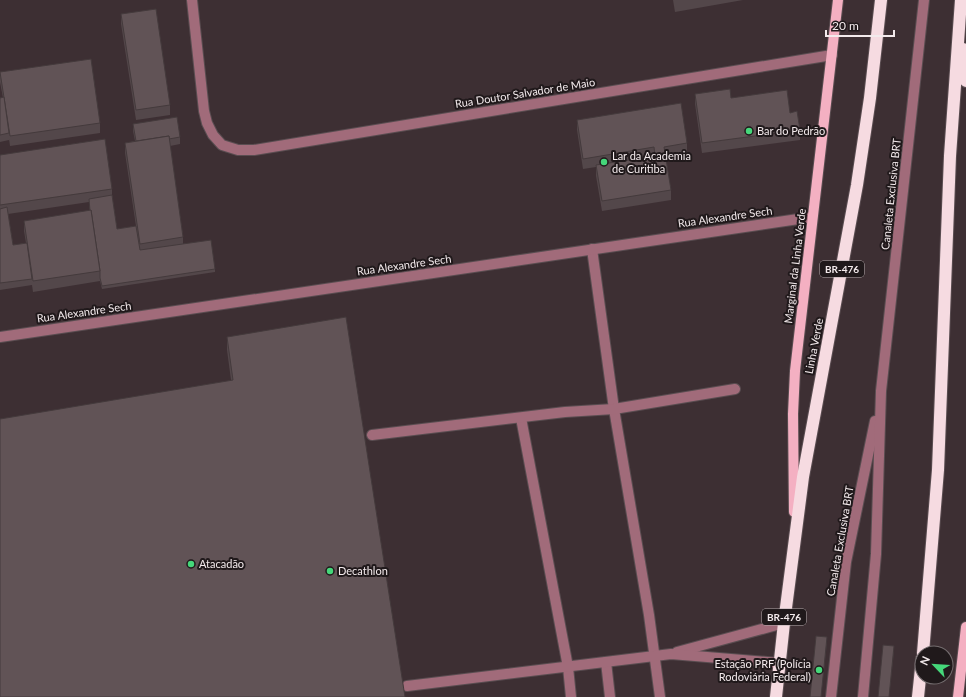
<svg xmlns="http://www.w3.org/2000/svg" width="966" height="697" font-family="Lato,sans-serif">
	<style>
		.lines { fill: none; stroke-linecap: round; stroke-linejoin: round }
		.minor-casing { stroke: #5a4d51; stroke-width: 12 }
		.major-casing { stroke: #5a4d51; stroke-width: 12 }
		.highway-casing { stroke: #5a4d51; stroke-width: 14 }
		.minor { stroke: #a16b7a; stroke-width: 10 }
		.major { stroke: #f4b0c2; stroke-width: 10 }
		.highway { stroke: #f6dbe1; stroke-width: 12 }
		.wall { fill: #53474a; fill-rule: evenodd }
		.shaded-wall { fill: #443a3c }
		.building { fill: #615356; stroke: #443a3c }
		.poi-dot { fill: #45d77a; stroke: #20191b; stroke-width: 1.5 }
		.labels { text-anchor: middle; stroke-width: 4; stroke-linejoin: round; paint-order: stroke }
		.shield { fill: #20191b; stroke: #b4abad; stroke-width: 1 }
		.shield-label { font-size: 10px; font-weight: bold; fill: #f3eaec }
		.street-label { font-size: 11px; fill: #f3eaec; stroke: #20191b }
		.poi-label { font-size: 11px; fill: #f3eaec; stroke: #20191b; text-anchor: start }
	</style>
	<rect width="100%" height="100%" fill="#3d2f33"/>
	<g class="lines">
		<defs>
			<g id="minor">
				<path d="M192,0l12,111 3,12 6,12 9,10 16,5h16l578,-95"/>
				<path d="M592,249l22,160 35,206 11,82"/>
				<path d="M0,337l812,-120"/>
				<path d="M521,418l47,249 3,30"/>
				<path d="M372,435l193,-23 49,-3 121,-20"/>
				<path d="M677,652l107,-29"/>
				<path d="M606,662l4,35"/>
				<path d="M407,686l264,-32 108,9"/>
				<path d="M831,697l15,-135 29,-141"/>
				<path d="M863,697l13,-143 5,-163 43,-391"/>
			</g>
			<g id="major">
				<path d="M794,512l-1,-98 2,-43 43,-371"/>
				<path d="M958,697l8,-70"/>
			</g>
			<g id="highway">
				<path d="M963,49l3,32"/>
				<path d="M923,653l15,-183 12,-314 11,-156"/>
				<path d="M776,697l8,-74 19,-146 54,-292 13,-87 11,-98"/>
				<path d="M918,697l4,-38"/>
			</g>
		</defs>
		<!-- minor casing -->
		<use href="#minor" class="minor-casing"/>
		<!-- major casing -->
		<use href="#major" class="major-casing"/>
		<!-- highway casing -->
		<use href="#highway" class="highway-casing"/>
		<!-- minor -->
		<use href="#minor" class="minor"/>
		<!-- major -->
		<use href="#major" class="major"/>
		<!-- highway -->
		<use href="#highway" class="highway"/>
	</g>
	<!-- wall -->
	<g class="wall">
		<path d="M673,0h70l-68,12z"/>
		<path d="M121,14l49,91v10l-34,5 -15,-96z"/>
		<path d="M0,72l100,51v10l-90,13 -1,-7v1l-9,2v-44h3l-3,-16z"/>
		<path d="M695,94l36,4 59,15 10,17v10l-98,13 -7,-49z"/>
		<path d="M577,120l110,23v10l-22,3 6,34v10l-69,11 -6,-35v-9l-13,2 -6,-39z"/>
		<path d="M133,124l47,13v7l-10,2 13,91v7l32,25v3l-113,17 -2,-8 -67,11 -1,-7 -32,5v-135l112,34v6l5,34 19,-3 -11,-73v-10l10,-2 -2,-10zM89,202l1,9 -66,10v10l2,12 -13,2 -5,-31z"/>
		<path d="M227,337l178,360 -174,-317 -4,-30z"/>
	</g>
	<!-- shaded-wall -->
	<g class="shaded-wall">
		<path d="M827,637v7l-6,53z"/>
		<path d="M894,646v7l-5,44z"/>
	</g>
	<!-- building -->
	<g class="building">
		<path d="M156,9l14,96 -34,5 -15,-96z"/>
		<path d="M91,59l9,64 -90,13 -10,-64z"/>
		<path d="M730,89l1,9 56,-8 3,23 7,-2 3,19 -98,13 -7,-49z"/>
		<path d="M4,97l5,36 -9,2v-37z"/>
		<path d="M681,103l6,40 -23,4 7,43 -69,11 -6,-36 59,-9 -1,-9 -71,12 -6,-39z"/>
		<path d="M177,117l3,20 -11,2v-3l-33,5 -3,-17z"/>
		<path d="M169,136l14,101 -43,7 -15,-101z"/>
		<path d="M105,139l7,50 -112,16v-50z"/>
		<path d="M112,195l5,34 19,-3 4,24 71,-10 4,29 -113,17 -2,-8v-7l-9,-61 -1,1 -1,-12z"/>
		<path d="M7,207l6,38 14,-2 5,36 -32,4v-74z"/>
		<path d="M91,210l9,61 -67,10 -9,-60z"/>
		<path d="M346,317l59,380h-405v-278l233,-39 -6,-43z"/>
		<path d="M816,636l11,1 -6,60h-11z"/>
		<path d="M883,645l11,1 -5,51h-11z"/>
	</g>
	<!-- markers -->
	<g class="poi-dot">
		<circle cx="749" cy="131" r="4"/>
		<circle cx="604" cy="162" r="4"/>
		<circle cx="191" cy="564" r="4"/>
		<circle cx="330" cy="571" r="4"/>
		<circle cx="819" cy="670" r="4"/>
	</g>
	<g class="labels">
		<!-- shield labels -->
		<g class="shield">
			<rect x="820" y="261" width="44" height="16" rx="3"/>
			<rect x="762" y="609" width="44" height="16" rx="3"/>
		</g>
		<g class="shield-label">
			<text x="842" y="273">BR-476</text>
			<text x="784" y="621">BR-476</text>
		</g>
		<!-- street labels -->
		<g class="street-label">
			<text transform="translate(525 93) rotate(-9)" y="4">Rua Doutor Salvador de Maio</text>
			<text transform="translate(891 194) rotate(-84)" y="4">Canaleta Exclusiva BRT</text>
			<text transform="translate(725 217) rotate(-8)" y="4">Rua Alexandre Sech</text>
			<text transform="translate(404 265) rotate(-8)" y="4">Rua Alexandre Sech</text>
			<text transform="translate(795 266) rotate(-83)" y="4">Marginal da Linha Verde</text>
			<text transform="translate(84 312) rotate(-8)" y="4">Rua Alexandre Sech</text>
			<text transform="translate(814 346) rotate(-79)" y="4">Linha Verde</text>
			<text transform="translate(840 541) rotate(-80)" y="4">Canaleta Exclusiva BRT</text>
		</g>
		<!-- poi labels -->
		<g class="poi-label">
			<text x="757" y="135">Bar do Pedrão</text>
			<text x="612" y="160">Lar da Academia<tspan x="612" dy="13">de Curitiba</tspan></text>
			<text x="199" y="568">Atacadão</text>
			<text x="338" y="575">Decathlon</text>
			<text x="811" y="668" text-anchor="end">Estação PRF (Polícia<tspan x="811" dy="13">Rodoviária Federal)</tspan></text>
		</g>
	</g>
	<!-- north arrow -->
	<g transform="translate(934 665) rotate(295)"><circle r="19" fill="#20191b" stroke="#746d6f"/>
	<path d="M0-3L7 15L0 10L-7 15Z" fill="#45d77a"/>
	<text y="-6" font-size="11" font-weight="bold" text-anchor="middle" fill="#f3eaec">N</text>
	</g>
	<!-- scale -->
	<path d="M826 30v6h68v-6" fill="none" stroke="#f3eaec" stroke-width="2"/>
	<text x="832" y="30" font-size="12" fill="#f3eaec" stroke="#20191b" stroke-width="3" paint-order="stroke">20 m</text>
</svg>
